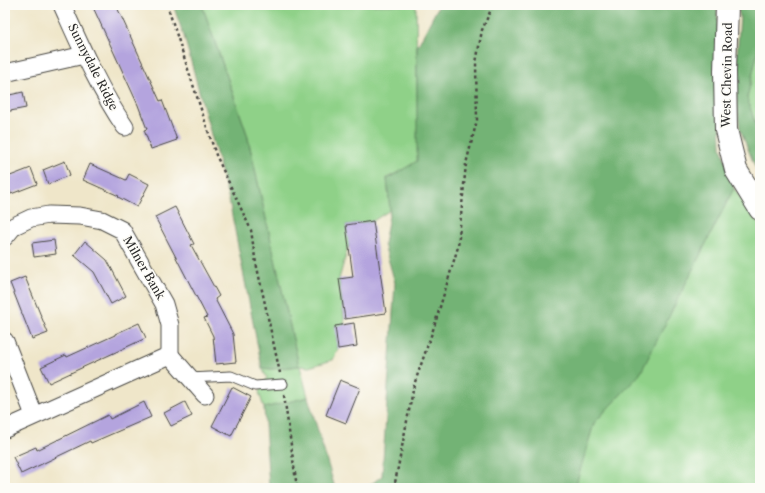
<svg xmlns="http://www.w3.org/2000/svg" width="765" height="493" font-family="'Libre Caslon Text',serif">
	<style>
		.green { fill: #8fd188; stroke: #5d7e5a }
		.forest { fill: #73b374; stroke: #4f6f50 }
		.building { fill: #b4a4de }
		.lines { fill: none; stroke-linecap: round; stroke-linejoin: round }
		.lane-casing { stroke: #484743; stroke-width: 11 }
		.street-casing { stroke: #484743; stroke-width: 19 }
		.secondary-casing { stroke: #484743; stroke-width: 24 }
		.path { stroke: #484743; stroke-width: 2.5; stroke-dasharray: 3 3; stroke-linecap: butt }
		.lane { stroke: #fff; stroke-width: 9 }
		.street { stroke: #fff; stroke-width: 17 }
		.secondary { stroke: #fff; stroke-width: 22 }
		.labels { text-anchor: middle; stroke-width: 3.5; stroke-linejoin: round; paint-order: stroke }
		.street-label { font-size: 12px; fill: #2b2b2b; stroke: #fdfcf7 }
	</style>
	<rect width="100%" height="100%" fill="#fdfcf7"/>
	<filter id="ink" filterUnits="userSpaceOnUse"><feTurbulence type="fractalNoise" baseFrequency=".025" numOctaves="2"/><feDisplacementMap in="SourceGraphic" scale="8" xChannelSelector="R" yChannelSelector="G"/><feConvolveMatrix kernelMatrix="1 2 1 2 8 2 1 2 1" color-interpolation-filters="sRGB"/></filter>
	<filter id="wash" filterUnits="userSpaceOnUse"><feTurbulence type="fractalNoise" baseFrequency=".012" numOctaves="4" result="noise"/><feDisplacementMap in="SourceGraphic" scale="16" xChannelSelector="R" yChannelSelector="G"/><feGaussianBlur stdDeviation="0.9" result="paint"/><feColorMatrix in="noise" values="0 0 0 0 0 0 0 0 0 0 0 0 0 0 0 0 0 1.4 0 .05"/><feComposite in="paint" operator="in"/></filter>
	<g filter="url(#wash)">
		<rect width="100%" height="100%" fill="#efe6c9"/>
		<!-- green -->
		<g class="green">
			<path d="M202,5h214l2,157 -31,16 3,32 -17,11 -27,4 3,19 -10,35 6,46 -10,1 3,23 -5,11 -24,7 -9,-1 8,31 -44,11 -5,-16 8,-14 -5,-10 10,1 27,-3 -52,-232z"/>
			<path d="M760,42v96l-13,-40z"/>
			<path d="M734,188l26,38v262h-186l20,-65 45,-49z"/>
		</g>
		<!-- forest -->
		<g class="forest">
			<path d="M173,5h29l45,129 52,232 -27,3 -10,-1 -33,-168 -45,-164z"/>
			<path d="M439,5h278l4,142 13,41 -94,186 -46,49 -19,65h-209l16,-12 13,-193 -11,-39 6,-34 -3,-31 30,-18v-114z"/>
			<path d="M737,5h23v37l-13,56 13,40v41l-20,-50 -5,-46 5,-66z"/>
			<path d="M308,397l27,91h-66l-5,-80z"/>
		</g>
		<g id="blocks">
			<!-- building -->
			<g class="building">
				<path d="M92,5h24l44,96 2,-1 15,40 -26,9 -7,-19 3,-1 -9,-24z"/>
				<path d="M23,92l3,16 -21,4v-16z"/>
				<path d="M65,161l5,14 -22,9 -5,-14z"/>
				<path d="M90,164l36,16 3,-6 20,10 -12,23 -19,-10 1,-1 -36,-16z"/>
				<path d="M31,168l6,16 -26,10 -6,-16z"/>
				<path d="M175,207l19,37 -3,1 28,51 -4,3 18,35 3,28 -20,2 -3,-28 -9,-18 3,-1 -52,-100z"/>
				<path d="M373,221l13,92 -41,6 -6,-40 14,-2 -7,-52z"/>
				<path d="M54,240l2,14 -22,3 -2,-14z"/>
				<path d="M85,241l22,19 19,36 -15,8 -17,-32 -20,-17z"/>
				<path d="M25,277l23,56 -16,6 -22,-56z"/>
				<path d="M139,323l7,15 -97,45 -8,-16 25,-12 1,2 48,-22v-1z"/>
				<path d="M354,323l3,23 -19,3 -3,-23z"/>
				<path d="M340,380l20,8 -14,35 -20,-8z"/>
				<path d="M232,387l19,10 -20,39 -19,-10z"/>
				<path d="M144,402l7,15 -60,26 -1,-2 -69,33 -8,-17 23,-10 1,3 71,-35 2,4z"/>
				<path d="M185,402l7,14 -21,10 -7,-13z"/>
			</g>
		</g>
	</g>
	<g filter="url(#ink)">
		<use href="#blocks" fill-opacity="0" stroke="#484743" stroke-width="1"/>
		<g class="lines">
			<defs>
				<path id="lane" d="M189,378l42,-2 24,10 28,-2"/>
				<g id="street">
					<path d="M62,5c19,42 37,84 63,122"/>
					<path d="M5,73l79,-18"/>
					<path d="M5,237l9,-11 17,-8 18,-3 31,1 22,4 20,10 42,74 6,21v30l-165,74"/>
					<path d="M5,341l29,74"/>
					<path d="M170,355l35,40"/>
				</g>
				<path id="secondary" d="M727,5l-2,66 1,59 10,40 24,39"/>
			</defs>
			<!-- lane casing -->
			<use href="#lane" class="lane-casing"/>
			<!-- street casing -->
			<use href="#street" class="street-casing"/>
			<!-- secondary casing -->
			<use href="#secondary" class="secondary-casing"/>
			<!-- path -->
			<g class="path">
				<path d="M167,5l49,150 35,75 4,28 25,115"/>
				<path d="M284,395l13,93"/>
				<path d="M394,488l20,-103 20,-58 24,-80 8,-83 11,-44 -1,-57 6,-33 11,-25"/>
			</g>
			<!-- lane -->
			<use href="#lane" class="lane"/>
			<!-- street -->
			<use href="#street" class="street"/>
			<!-- secondary -->
			<use href="#secondary" class="secondary"/>
		</g>
	</g>
	<g class="labels">
		<!-- street labels -->
		<g class="street-label">
			<text transform="translate(93 67) rotate(63)" y="4">Sunnydale Ridge</text>
			<text transform="translate(727 75) rotate(-89)" y="4">West Chevin Road</text>
			<text transform="translate(144 268) rotate(60)" y="4">Milner Bank</text>
		</g>
	</g>
	<!-- margin -->
	<rect width="765" height="493" fill="none" stroke="#fdfcf7" stroke-width="20"/>
</svg>
